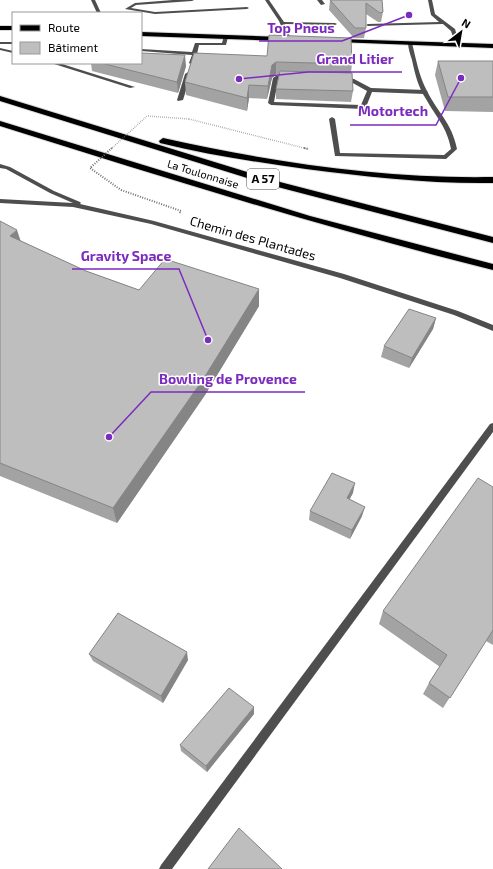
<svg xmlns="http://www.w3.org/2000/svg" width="493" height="869" font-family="'Exo 2',sans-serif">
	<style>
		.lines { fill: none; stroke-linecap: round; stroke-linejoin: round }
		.primary-casing { stroke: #dbdbdb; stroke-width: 2 }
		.motorway-casing { stroke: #dbdbdb; stroke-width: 2 }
		.path-far1 { stroke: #707070; stroke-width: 1.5; stroke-dasharray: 0.5 1.5; stroke-linecap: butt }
		.path { stroke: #707070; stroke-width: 2; stroke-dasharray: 1 1.5; stroke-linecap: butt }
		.service { fill: #4e4e4e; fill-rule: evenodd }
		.minor { fill: #4e4e4e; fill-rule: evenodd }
		.primary { fill: #000; fill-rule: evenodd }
		.motorway { fill: #000; fill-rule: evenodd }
		.path-bridge-far1 { stroke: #707070; stroke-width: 1.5; stroke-dasharray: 0.5 1.5; stroke-linecap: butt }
		.path-bridge { stroke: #707070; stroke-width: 2; stroke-dasharray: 1 1.5; stroke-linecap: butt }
		.wall { fill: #a3a3a3 }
		.shaded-wall { fill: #858585 }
		.building { fill: #bebebe; stroke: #858585 }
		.labels { text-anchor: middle; stroke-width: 3; stroke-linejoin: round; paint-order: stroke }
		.far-street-label { font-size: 11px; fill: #000; stroke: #fff }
		.shield { fill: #fff; stroke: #4c4c4c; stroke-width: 1 }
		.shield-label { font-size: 12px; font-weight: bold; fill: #000 }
		.street-label { font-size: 13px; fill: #000; stroke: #fff }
		.leader { fill: none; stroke: #7b2cbf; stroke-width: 1.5 }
		.callout-dot { fill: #7b2cbf; stroke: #fff; stroke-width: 1.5 }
		.callout-label { font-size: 14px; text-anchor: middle; font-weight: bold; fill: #7b2cbf; stroke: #fff; stroke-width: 3; stroke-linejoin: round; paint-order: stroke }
	</style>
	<rect width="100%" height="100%" fill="#fff"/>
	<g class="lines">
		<defs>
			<g id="primary">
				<rect x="0" y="26" width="13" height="4"/>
				<path d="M141,32l140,5 3,2 -3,2 -140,-5z"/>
				<path d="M339,39l154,5v4l-156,-6 -1,-1z"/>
			</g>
			<g id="motorway">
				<path d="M0,96l276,85 217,56v6l-223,-58 -270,-84z"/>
				<path d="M0,121l310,95 183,48v6c-166,-41 -330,-93 -493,-144z"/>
				<path d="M163,138c107,24 221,41 330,39v6c-63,1 -125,-6 -187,-14 -49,-7 -98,-14 -146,-26l-1,-2z"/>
			</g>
		</defs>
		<!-- primary casing -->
		<use href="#primary" class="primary-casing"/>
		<!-- motorway casing -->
		<use href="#motorway" class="motorway-casing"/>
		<!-- path-far1 -->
		<path class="path-far1" d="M189,119l119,30"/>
		<!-- path -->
		<g class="path">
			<path d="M304,148l5,1"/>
			<path d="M121,190l60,21 -2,3"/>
		</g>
		<!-- service -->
		<g class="service">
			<path d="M91,0h4l6,13h-4z"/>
			<path d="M173,0h21l-2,1 -56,4 -5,3 24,4 92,-5 2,1 -2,1 -92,5 -30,-5 10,-6z"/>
			<path d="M265,0h4l15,22 51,1 2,1 -2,1 -50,-1 6,15 -4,1 -8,-19z"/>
			<path d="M317,0h5l3,4 -4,1z"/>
			<path d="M428,0h4l3,14 20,15 5,17h-4l-5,-15 -8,-7 -75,2 -2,-1 2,-1 71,-2 -8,-7z"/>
			<path d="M224,36l4,1 -2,8h-27l-4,18 -3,2 -3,-2 3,-8 -51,-4v-2l51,3 3,-9h27z"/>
			<rect x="0" y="42" width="13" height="2"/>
			<path d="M0,48l13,3v2l-13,-3z"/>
			<path d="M51,63h8l76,24 -5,1z"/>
			<path d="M188,72l3,2 -8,26 -5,1 -1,-1 8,-26z"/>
			<path d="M276,76h12l3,2 -3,2h-10l-4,22 87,3 6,-14 -16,-9 -11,-1v-2l2,-1 12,1 17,9 54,2 3,2 -3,2 -53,-2 -6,15 -3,2 -92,-4 -3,-2 5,-25z"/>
			<path d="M493,423v9l-321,437h-13l2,-4 329,-441z"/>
		</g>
		<!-- minor -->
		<g class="minor">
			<path d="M408,42l4,1c4,16 7,33 15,48 11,22 25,32 30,58l-11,10 -111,-3 -6,-37 3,-2 3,2 5,34 104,2 7,-6c-4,-22 -15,-32 -25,-50 -8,-12 -11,-25 -14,-39 -2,-6 -4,-12 -4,-18z"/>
			<path d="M0,164l10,3 44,24 26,11 1,1 -1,1 74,17 190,53 114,37 35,14v6l-39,-16 -114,-37 -189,-54 -78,-17 -73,-4v-4l73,4 -23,-10 -44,-24 -6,-1z"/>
		</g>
		<!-- primary -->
		<use href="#primary" class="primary"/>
		<!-- motorway -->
		<use href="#motorway" class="motorway"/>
		<!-- path-bridge-far1 -->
		<path class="path-bridge-far1" d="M111,149l36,-33 42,3"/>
		<!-- path-bridge -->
		<path class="path-bridge" d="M112,148l-22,20 31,22"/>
	</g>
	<!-- wall -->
	<g class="wall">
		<path d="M330,0h52l1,12 -2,10h-3l-12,-8v14l-2,10h-10l-25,-28z"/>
		<path d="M194,53l158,11 -1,9 2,18 -2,11 -75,-3v-10l3,-14 -3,-1 -4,4 -5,21 -18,-1 -2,13 -61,-16 -1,-13z"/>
		<path d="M438,61h55v51l-48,-1 -10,-36z"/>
		<path d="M91,63h50l45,3 -8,27 -86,-22z"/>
		<path d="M0,221l21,20 65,30 53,19 120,16 -54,89 -88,128 -117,-47z"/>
		<path d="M436,318l-3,11 -24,39 -28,-11 3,-11z"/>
		<path d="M493,487v158l-7,-4 -43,67 -20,-14 6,-11 11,-16 -61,-43 4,-13z"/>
		<path d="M353,493l-4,6 13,17 -12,23 -41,-19 1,-9z"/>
		<path d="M89,654l99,6 -25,43 -70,-42z"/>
		<path d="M254,714l-47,58 -26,-21 -1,-6z"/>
	</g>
	<!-- shaded-wall -->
	<g class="shaded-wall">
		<path d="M185,55l1,11 -8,27 -1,-11z"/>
		<path d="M276,62v12l-4,4 -5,21 1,-13 4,-21z"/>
		<path d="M249,85v13l-2,13v-13z"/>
		<path d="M17,230l6,18 -13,-12z"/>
		<path d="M259,289v17l-54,89 -88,128 -4,-15z"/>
		<path d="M436,318l-3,11 -24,39 3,-10z"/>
		<path d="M355,483l-2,10 -8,15 2,-10z"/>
		<path d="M365,507l-3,9 -12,23 2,-9z"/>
		<path d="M187,652l1,8 -25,43 -2,-7z"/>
		<path d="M254,707v7l-47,58 -1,-6z"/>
	</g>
	<!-- building -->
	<g class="building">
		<path d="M330,0h52l1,12 -3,1 -14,-10v25h-11z"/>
		<path d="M269,35l82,3 1,26 -76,-2 -4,3 -4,21 -19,-1 -2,13 -62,-16 9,-29 73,3z"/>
		<path d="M141,53l44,2 -8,27 -76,-19h40z"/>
		<path d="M438,61h55v36h-45z"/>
		<path d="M280,71l72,2 1,18 -77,-2z"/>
		<path d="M0,221l17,9 -7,6 76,35 53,19 26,-31 94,30 -55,89 -91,130 -113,-45z"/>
		<path d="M409,309l27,9 -24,40 -28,-12z"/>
		<path d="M332,473l23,10 -8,15 18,9 -13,23 -42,-19z"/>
		<path d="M478,478l15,9v143l-43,68 -21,-15 18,-28 -64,-44z"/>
		<path d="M118,613l69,39 -26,44 -72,-42z"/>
		<path d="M229,688l25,19 -48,59 -26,-21z"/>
		<path d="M239,828l43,41h-74z"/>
	</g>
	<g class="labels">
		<!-- far-street labels -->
		<g class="far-street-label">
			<text transform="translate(203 174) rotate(17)" y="4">La Toulonnaise</text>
		</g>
		<!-- shield labels -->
		<rect class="shield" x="247" y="169" width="32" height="20" rx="3"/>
		<g class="shield-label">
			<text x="263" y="183">A 57</text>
		</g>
		<!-- street labels -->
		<g class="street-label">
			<text transform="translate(253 238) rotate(16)" y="5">Chemin des Plantades</text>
		</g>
	</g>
	<!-- callouts -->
	<path class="leader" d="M409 15L342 41H259M239 79L308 72H402M461 78L436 125H350M208 340L179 269H72M109 437L151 392H305"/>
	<g class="callout-dot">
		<circle cx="409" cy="15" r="4"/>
		<circle cx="239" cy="79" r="4"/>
		<circle cx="461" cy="78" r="4"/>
		<circle cx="208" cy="340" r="4"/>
		<circle cx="109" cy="437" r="4"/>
	</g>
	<g class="callout-label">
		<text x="301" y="33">Top Pneus</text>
		<text x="355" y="64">Grand Litier</text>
		<text x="393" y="116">Motortech</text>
		<text x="126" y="261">Gravity Space</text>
		<text x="228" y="384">Bowling de Provence</text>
	</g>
	<!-- legend -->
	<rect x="12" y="12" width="130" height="52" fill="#ffffff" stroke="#999999"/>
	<rect x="20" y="25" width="20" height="6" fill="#000000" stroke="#999999"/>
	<text x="48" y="32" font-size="12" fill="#000000">Route</text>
	<rect x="20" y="42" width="20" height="12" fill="#bebebe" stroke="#999999"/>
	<text x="48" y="52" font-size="12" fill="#000000">Bâtiment</text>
	<!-- north arrow -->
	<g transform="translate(461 32) rotate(31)" stroke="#ffffff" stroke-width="3" paint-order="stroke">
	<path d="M0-3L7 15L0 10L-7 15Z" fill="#000000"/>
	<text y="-6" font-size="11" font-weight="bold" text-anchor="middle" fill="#000000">N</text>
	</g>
</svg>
